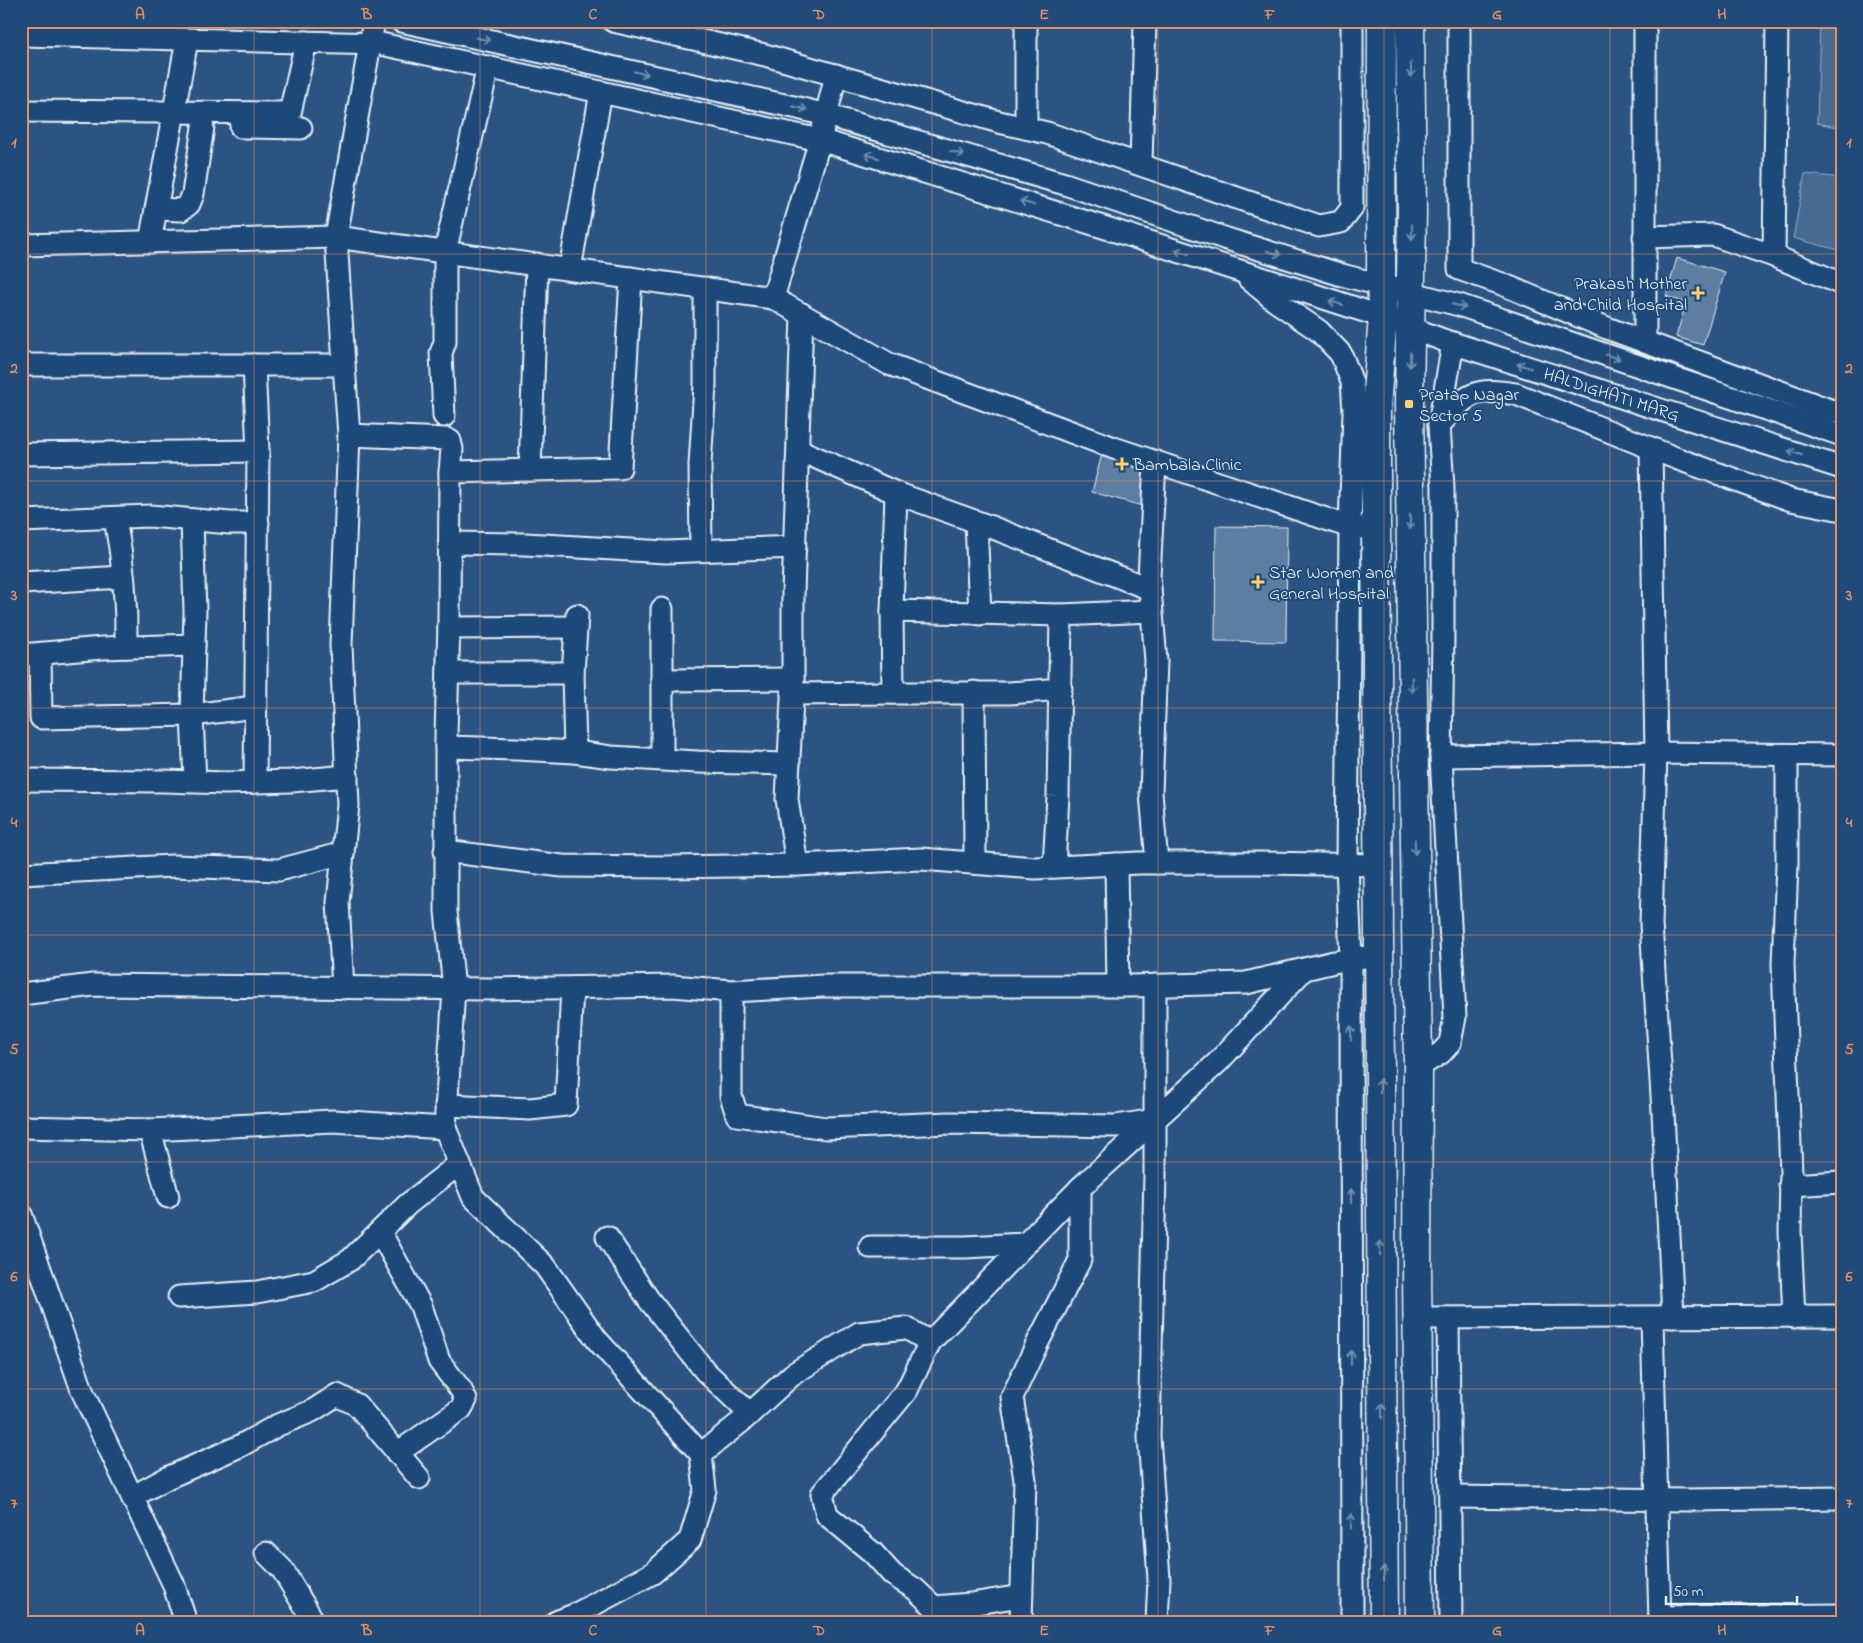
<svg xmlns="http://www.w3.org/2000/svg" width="1863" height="1643" font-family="'Indie Flower',sans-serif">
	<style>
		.green { fill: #476b93; stroke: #98aec6 }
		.building { fill: #5d7da1; stroke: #e8f1f8 }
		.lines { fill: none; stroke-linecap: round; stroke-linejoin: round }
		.minor-casing { stroke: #e8f1f8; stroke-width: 25 }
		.highway-casing { stroke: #e8f1f8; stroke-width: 31 }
		.minor { stroke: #1f4a7a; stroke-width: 21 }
		.highway { stroke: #1f4a7a; stroke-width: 28 }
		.oneway { stroke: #6f8dac }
		.grid { fill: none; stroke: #e88e5f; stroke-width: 1; stroke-opacity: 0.55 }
		.poi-dot { fill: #ffd166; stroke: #1f4a7a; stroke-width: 2 }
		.labels { text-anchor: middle; stroke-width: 4; stroke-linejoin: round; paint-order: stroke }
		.poi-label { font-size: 18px; fill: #e8f1f8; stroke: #1f4a7a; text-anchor: start }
		.street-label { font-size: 18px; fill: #e8f1f8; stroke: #1f4a7a }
		.neatline { fill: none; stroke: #e88e5f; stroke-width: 2 }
		.grid-label { font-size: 16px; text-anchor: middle; font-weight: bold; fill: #e88e5f }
	</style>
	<rect width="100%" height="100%" fill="#2b5482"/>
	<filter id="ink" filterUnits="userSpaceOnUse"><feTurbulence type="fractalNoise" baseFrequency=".02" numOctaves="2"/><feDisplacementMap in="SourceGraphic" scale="10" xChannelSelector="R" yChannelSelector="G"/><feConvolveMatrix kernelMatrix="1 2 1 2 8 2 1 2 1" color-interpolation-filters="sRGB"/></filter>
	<g filter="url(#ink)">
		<!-- green -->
		<g class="green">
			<path d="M1820,21h22v107l-25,-5z"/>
			<path d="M1805,174l37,4v73l-49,-13z"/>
		</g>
		<!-- building -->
		<g class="building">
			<path d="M1677,258l48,14 -22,73 -27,-8 10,-34 -20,-7z"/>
			<path d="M1103,450l51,15 -12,41 -50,-14z"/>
			<path d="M1216,526l71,1 -1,115 -71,-1z"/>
		</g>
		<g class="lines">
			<defs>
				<g id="minor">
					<path d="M401,21l397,87 28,7 239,69 162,55 115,36 117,30 383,130"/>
					<path d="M613,21l152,34 234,67 48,11 272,93 22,-4 11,-14v-187"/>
					<path d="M1026,21v107"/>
					<path d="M1459,21v248l43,15 105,44 223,82 12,2"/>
					<path id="s1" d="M21,35l360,9 439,96 283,87 280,90 60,23 399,128"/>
					<path d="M836,75l-16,65 -47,158 116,66 225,84 236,79 14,1"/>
					<path d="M21,111l269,2 16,-71"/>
					<path d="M241,127l60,1"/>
					<path d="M1141,164l4,-143"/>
					<path d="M156,209l25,1 8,-6 4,-10 10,-67"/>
					<path d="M1644,237l69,-2 61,21 68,28"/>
					<path d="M150,242l37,-202"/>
					<path d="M21,245l315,-8 437,61"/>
					<path d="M1774,256l3,-235"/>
					<path d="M570,269l31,-177"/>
					<path d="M1249,279l25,21 45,31 22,23 11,28 2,30 -4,115 -3,338 4,94 1,663"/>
					<path d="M802,314l-9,281v84l-6,120 10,66 124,-6 114,9 104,-5h118l120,2"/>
					<path d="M1645,342v-321"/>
					<path d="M21,365h323l5,70 -8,210 7,160 -10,97 5,86"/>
					<path d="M254,365l4,86 -3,331"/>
					<path d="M344,365l-8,-128 38,-216"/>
					<path d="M444,416l-3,-63 4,-11v-90l43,-185"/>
					<path d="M1439,425c29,-31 33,-38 77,-31l162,65 113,41 51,10"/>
					<path d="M799,450l97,43 95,34 159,62"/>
					<path d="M21,454l237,-3"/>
					<path d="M1155,462l-6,115 7,84 -5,132 6,70"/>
					<path d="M530,470l7,-206"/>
					<path d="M450,472l170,-4 11,-190"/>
					<path d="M896,493l-4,118 1,82h116l52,-4"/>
					<path d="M115,518c8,42 12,86 11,129"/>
					<path d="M192,520l3,91 -3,104 3,66"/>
					<path d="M21,521l129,-5 80,7h28"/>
					<path d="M976,522l4,92"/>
					<path d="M450,543l75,1 141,8 129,-5"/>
					<path d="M701,549l-1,-84 5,-80v-97"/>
					<path d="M21,583l102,-6"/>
					<path d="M892,611l169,4 90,-4"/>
					<path d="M449,628l127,-1"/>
					<path d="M40,654l1,64 151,-3 63,-8"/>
					<path d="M21,655l81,-7 92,-3"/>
					<path d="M448,673h125l2,79"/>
					<path d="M573,673l4,-58"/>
					<path d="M662,680l131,-1"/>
					<path d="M974,692l1,171"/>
					<path d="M792,694l101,-1"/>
					<path d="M446,747l69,2 60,3 36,5 86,5 92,2"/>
					<path d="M1787,755v109l-4,100 8,209 -1,59 4,85"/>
					<path d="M1441,756l215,-3 -5,-305"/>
					<path d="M662,759v-150"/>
					<path d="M21,780l143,1 62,2 66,-2 55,-5"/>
					<path d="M445,851l117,15 105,1 130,-2"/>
					<path d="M1116,864l2,122"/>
					<path d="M1054,867l4,-71 3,-181"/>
					<path d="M21,874l152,-8 106,4 64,-17"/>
					<path d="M1155,985v188l-6,264 10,142 -2,43"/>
					<path d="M731,991v105l6,19 89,13 123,-5 167,3 39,-6"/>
					<path d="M21,994l72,-9 396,4 184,-3 58,5 92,-5h306l117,-3 88,-21 31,-5"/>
					<path d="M1418,1067l23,-14 9,-10 5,-26 -14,-261 2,-120v-148l-4,-63 14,-82"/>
					<path d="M446,1105l84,4 36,-4 6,-117"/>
					<path d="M21,1127l129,3 183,-9 112,7 9,-139 -8,-78v-175l3,-115 1,-149 2,-23 -2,-8 -4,-2 -97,-4"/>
					<path d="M445,1128l28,69 72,69 52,74 104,114 4,36 -15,50 -37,33 -79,42 -18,7"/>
					<path d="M150,1130l18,67"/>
					<path d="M1790,1185l52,-3"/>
					<path d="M21,1214l62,179 90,190 13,39"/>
					<path d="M380,1232l41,74 18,55 22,29 5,10 -5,9 -64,44"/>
					<path d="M607,1237l42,63 56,71 45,43"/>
					<path d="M870,1247h95l61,-3"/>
					<path d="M179,1297l78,-5 57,-11 36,-21 58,-56 51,-40"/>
					<path d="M1673,1317l-10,-205 -12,-188 5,-171 186,2"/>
					<path d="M1417,1318l425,-2"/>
					<path d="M1448,1318l3,304"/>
					<path d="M1652,1318l8,304"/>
					<path d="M701,1454l41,-33 51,-47 66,-41 47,-5 24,14"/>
					<path d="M132,1497l35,-19 73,-32 38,-21 34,-14 25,-16 20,10 62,73"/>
					<path d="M1450,1497l237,3 155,-2"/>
					<path d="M266,1553l16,16 32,53"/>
					<path d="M1021,1596l-50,8 -37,3 -19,-18 -22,-14 -20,-22 -46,-38 -5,-21 85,-104 23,-48 150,-154 138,-126 86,-93"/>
					<path d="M1660,1617l182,-2"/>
					<path d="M1021,1622l4,-142 -13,-83 26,-55 42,-82v-72"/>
				</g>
				<g id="highway">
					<path d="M1382,21l-1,263 2,33 -7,90v122l8,1093"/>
					<path d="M1410,21l2,190 -3,193 9,663 -1,198 3,357"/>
				</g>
			</defs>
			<!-- minor casing -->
			<use href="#minor" class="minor-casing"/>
			<!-- highway casing -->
			<use href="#highway" class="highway-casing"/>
			<!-- minor -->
			<use href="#minor" class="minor"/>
			<!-- highway -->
			<use href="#highway" class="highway"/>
		</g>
		<!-- one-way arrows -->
		<defs><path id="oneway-shaft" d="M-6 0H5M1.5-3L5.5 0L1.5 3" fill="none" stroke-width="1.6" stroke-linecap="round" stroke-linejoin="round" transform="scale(1.25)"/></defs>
		<g class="oneway">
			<use href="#oneway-shaft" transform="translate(483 39) rotate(12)"/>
			<use href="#oneway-shaft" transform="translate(1411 70) rotate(89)"/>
			<use href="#oneway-shaft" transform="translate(641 73) rotate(12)"/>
			<use href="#oneway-shaft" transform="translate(800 108) rotate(14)"/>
			<use href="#oneway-shaft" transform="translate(957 153) rotate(16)"/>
			<use href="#oneway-shaft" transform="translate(872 156) rotate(-163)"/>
			<use href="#oneway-shaft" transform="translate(1027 203) rotate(-163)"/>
			<use href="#oneway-shaft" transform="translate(1412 232) rotate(91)"/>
			<use href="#oneway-shaft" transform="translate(1182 252) rotate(-162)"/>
			<use href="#oneway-shaft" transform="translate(1274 253) rotate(17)"/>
			<use href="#oneway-shaft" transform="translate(1336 303) rotate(-162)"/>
			<use href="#oneway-shaft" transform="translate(1459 306) rotate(16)"/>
			<use href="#oneway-shaft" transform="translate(1613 357) rotate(19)"/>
			<use href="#oneway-shaft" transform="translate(1410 360) rotate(92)"/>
			<use href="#oneway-shaft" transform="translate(1524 366) rotate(-162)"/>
			<use href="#oneway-shaft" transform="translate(1795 453) rotate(-162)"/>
			<use href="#oneway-shaft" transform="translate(1410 522) rotate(89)"/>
			<use href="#oneway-shaft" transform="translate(1412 685) rotate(89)"/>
			<use href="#oneway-shaft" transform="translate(1415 847) rotate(89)"/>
			<use href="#oneway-shaft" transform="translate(1351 1033) rotate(-90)"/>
			<use href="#oneway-shaft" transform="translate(1380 1086) rotate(-90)"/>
			<use href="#oneway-shaft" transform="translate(1351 1196) rotate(-90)"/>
			<use href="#oneway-shaft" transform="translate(1380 1248) rotate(-90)"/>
			<use href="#oneway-shaft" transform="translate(1351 1358) rotate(-90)"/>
			<use href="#oneway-shaft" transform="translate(1382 1411) rotate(-91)"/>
			<use href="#oneway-shaft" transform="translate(1351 1521) rotate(-90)"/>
			<use href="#oneway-shaft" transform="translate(1384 1573) rotate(-91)"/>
		</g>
	</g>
	<!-- grid -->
	<path class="grid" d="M254,21v1601M480,21v1601M706,21v1601M932,21v1601M1158,21v1601M1384,21v1601M1610,21v1601M21,254h1821M21,481h1821M21,708h1821M21,935h1821M21,1162h1821M21,1389h1821"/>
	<!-- markers -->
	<g class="poi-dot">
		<path d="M1695.5 285.5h5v5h5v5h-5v5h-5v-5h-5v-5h5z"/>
		<rect x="1404" y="399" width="10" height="10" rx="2.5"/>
		<path d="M1119.5 456.5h5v5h5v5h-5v5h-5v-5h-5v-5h5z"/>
		<path d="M1255.5 574.5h5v5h5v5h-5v5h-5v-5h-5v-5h5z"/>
	</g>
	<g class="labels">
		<!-- poi labels -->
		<g class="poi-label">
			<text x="1687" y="289" text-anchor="end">Prakash Mother<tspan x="1687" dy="21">and Child Hospital</tspan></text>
			<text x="1419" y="400">Pratap Nagar<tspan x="1419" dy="21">Sector 5</tspan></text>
			<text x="1133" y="470">Bambala Clinic</text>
			<text x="1269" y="578">Star Women and<tspan x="1269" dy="21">General Hospital</tspan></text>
		</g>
		<!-- street labels -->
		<g class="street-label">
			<text dy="6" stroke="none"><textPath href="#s1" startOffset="1641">HALDIGHATI MARG</textPath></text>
		</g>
	</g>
	<!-- margin -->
	<rect width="1863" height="1643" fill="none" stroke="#1f4a7a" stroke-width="55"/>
	<!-- scale -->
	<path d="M1666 1596v8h131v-8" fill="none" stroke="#e8f1f8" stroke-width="2.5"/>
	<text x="1673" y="1596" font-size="15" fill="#e8f1f8" stroke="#1f4a7a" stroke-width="4" paint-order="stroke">50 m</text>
	<rect x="28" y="28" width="1808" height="1588" class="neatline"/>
	<g class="grid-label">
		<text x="140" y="19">A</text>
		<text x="367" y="19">B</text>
		<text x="593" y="19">C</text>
		<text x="819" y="19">D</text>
		<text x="1044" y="19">E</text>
		<text x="1270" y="19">F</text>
		<text x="1497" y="19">G</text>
		<text x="1722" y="19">H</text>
		<text x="14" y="147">1</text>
		<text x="1849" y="147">1</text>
		<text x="14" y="373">2</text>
		<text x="1849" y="373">2</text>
		<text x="14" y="600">3</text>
		<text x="1849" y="600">3</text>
		<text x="14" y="827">4</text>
		<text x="1849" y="827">4</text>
		<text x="14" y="1054">5</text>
		<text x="1849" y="1054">5</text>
		<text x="14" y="1281">6</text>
		<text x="1849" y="1281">6</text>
		<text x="14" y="1508">7</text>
		<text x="1849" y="1508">7</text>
		<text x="140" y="1635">A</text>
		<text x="367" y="1635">B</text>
		<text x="593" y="1635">C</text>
		<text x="819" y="1635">D</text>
		<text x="1044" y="1635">E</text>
		<text x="1270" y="1635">F</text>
		<text x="1497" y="1635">G</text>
		<text x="1722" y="1635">H</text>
	</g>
</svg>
